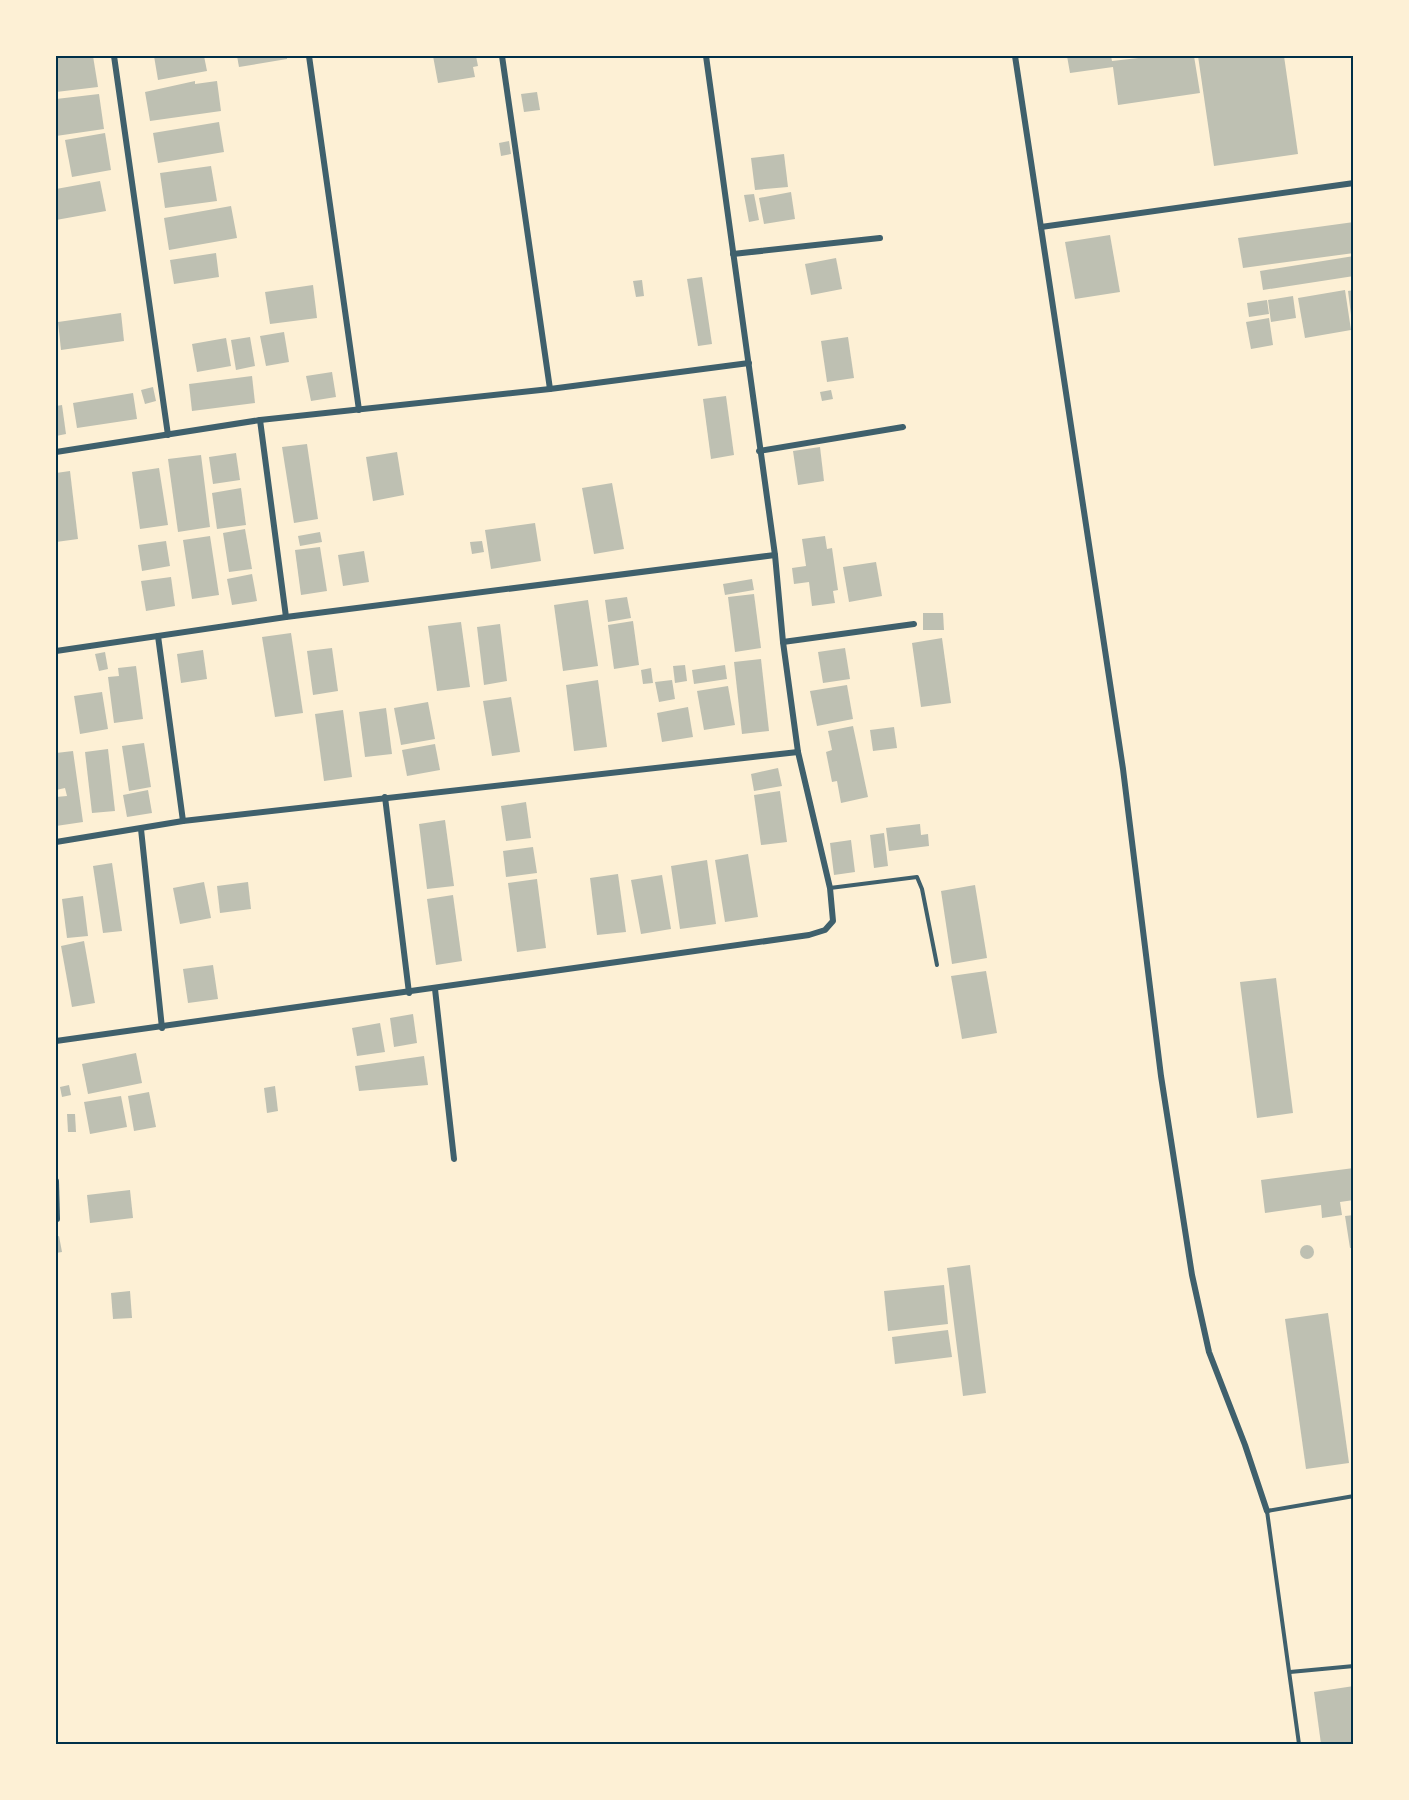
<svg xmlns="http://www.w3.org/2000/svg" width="1409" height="1800" font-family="'Fira Sans',sans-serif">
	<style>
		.building { fill: #bec0b2 }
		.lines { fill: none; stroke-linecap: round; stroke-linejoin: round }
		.service { stroke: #3f606c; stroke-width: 4 }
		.minor { stroke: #3f606c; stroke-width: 6 }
		.neatline { fill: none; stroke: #003049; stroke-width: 2 }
	</style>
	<rect width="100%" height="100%" fill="#fdf0d5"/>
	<!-- building -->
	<g class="building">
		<path d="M70,56h23l5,31 -42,5v-34z"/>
		<path d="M154,56h50l3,15 -49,9z"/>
		<path d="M237,56h50v3l-48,8z"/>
		<path d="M433,56h43l2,10 -5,1 2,10 -37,6z"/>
		<path d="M1067,56h44l1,5 44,-5h38l6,37 -82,12 -5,-38 -43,6z"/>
		<path d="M1198,56h86l14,98 -84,12z"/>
		<path d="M195,81v3l22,-3 4,30 -71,10 -5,-29z"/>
		<path d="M537,92l3,18 -16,2 -3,-18z"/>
		<path d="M99,94l5,35 -48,7v-37z"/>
		<path d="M219,122l5,30 -66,11 -5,-30z"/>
		<path d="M105,133l6,37 -39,7 -7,-37z"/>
		<path d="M509,141l2,13 -10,2 -2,-13z"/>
		<path d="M784,154l4,33 -33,3 -4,-32z"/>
		<path d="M211,166l6,35 -52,7 -5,-35z"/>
		<path d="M100,181l6,30 -50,9v-31z"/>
		<path d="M791,192l4,27 -31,5 -5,-26z"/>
		<path d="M754,194l5,26 -10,2 -5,-27z"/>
		<path d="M231,206l6,32 -68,12 -5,-32z"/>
		<path d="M1354,222v31l-111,15 -5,-30z"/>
		<path d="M1110,235l10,57 -45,7 -10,-57z"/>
		<path d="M216,253l3,24 -45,7 -4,-24z"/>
		<path d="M1354,256v20l-91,14 -3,-19z"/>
		<path d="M836,258l6,31 -31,6 -6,-31z"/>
		<path d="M702,277l10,67 -14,2 -11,-67z"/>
		<path d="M642,280l2,16 -8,1 -3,-16z"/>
		<path d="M313,285l4,33 -47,6 -5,-32z"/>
		<path d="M1345,290l6,40 -46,8 -7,-40z"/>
		<path d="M1354,290v33h-2l-4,-32z"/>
		<path d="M1293,296l3,22 -25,4 -3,-22z"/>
		<path d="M1267,300l2,14 -20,3 -2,-14z"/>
		<path d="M121,313l3,28 -63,9 -3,-28z"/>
		<path d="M1269,318l4,27 -22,4 -5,-27z"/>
		<path d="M284,332l5,30 -23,4 -6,-30z"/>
		<path d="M250,337l5,29 -19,4 -5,-30z"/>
		<path d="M848,337l6,41 -27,4 -6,-41z"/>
		<path d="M226,338l5,28 -34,6 -5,-28z"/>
		<path d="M332,372l4,25 -25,4 -5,-25z"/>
		<path d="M252,376l3,27 -63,8 -3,-27z"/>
		<path d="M153,387l3,14 -11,3 -4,-14z"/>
		<path d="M831,390l2,9 -11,2 -2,-9z"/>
		<path d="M133,393l4,26 -60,9 -4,-25z"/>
		<path d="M726,396l8,59 -23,4 -8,-60z"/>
		<path d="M62,405l4,29 -10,2v-30z"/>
		<path d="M307,444l11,75 -24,4 -12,-76z"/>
		<path d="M820,447l4,34 -26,4 -5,-34z"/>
		<path d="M397,452l7,43 -31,6 -7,-44z"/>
		<path d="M236,453l4,27 -27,4 -4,-27z"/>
		<path d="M201,455l9,72 -32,5 -10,-73z"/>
		<path d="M159,468l9,57 -28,4 -8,-57z"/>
		<path d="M70,471l8,68 -22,3v-69z"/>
		<path d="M612,483l12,66 -30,5 -12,-66z"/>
		<path d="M241,488l5,37 -29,4 -5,-36z"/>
		<path d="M535,523l6,38 -50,8 -6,-39z"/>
		<path d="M245,529l7,40 -23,3 -6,-39z"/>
		<path d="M320,532l2,10 -22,4 -2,-10z"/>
		<path d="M210,536l9,59 -27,4 -9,-59z"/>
		<path d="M825,536l2,13 5,-1 6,42 -5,1 2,12 -23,3 -3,-24 -15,2 -2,-16 14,-2 -4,-27z"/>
		<path d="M166,541l4,25 -28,5 -4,-26z"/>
		<path d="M482,541l2,11 -12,2 -2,-12z"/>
		<path d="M320,547l7,44 -26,4 -6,-45z"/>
		<path d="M364,551l5,31 -26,4 -5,-31z"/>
		<path d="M876,562l6,34 -33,6 -6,-35z"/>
		<path d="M252,574l5,27 -25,4 -5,-26z"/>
		<path d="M171,577l4,29 -29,5 -5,-30z"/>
		<path d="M752,579l2,11 -29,5 -2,-11z"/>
		<path d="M754,594l7,54 -26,4 -7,-55z"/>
		<path d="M627,597l4,21 -23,4 -3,-22z"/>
		<path d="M588,600l10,66 -35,5 -9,-66z"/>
		<path d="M923,613h20l1,17h-21z"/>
		<path d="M633,621l6,44 -25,4 -6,-44z"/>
		<path d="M461,622l9,65 -33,4 -9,-65z"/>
		<path d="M500,624l7,57 -23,4 -7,-58z"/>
		<path d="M291,633l12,80 -28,4 -13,-80z"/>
		<path d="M942,638l9,65 -30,4 -9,-64z"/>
		<path d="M332,648l6,43 -25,4 -6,-44z"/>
		<path d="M845,648l5,31 -27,4 -5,-31z"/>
		<path d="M203,650l4,29 -26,4 -4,-29z"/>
		<path d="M105,652l3,17 -9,2 -4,-17z"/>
		<path d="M761,659l8,72 -27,3 -8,-72z"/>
		<path d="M685,665l2,16 -12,2 -2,-17z"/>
		<path d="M725,665l2,14 -33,5 -2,-14z"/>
		<path d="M136,666l7,53 -29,4 -6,-46 11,-1 -1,-8z"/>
		<path d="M651,668l2,15 -10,1 -2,-14z"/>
		<path d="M598,680l9,67 -33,4 -8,-66z"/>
		<path d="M672,680l3,19 -16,3 -4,-20z"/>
		<path d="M847,685l6,34 -36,7 -7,-35z"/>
		<path d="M728,686l7,39 -31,5 -7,-39z"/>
		<path d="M102,692l6,37 -28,5 -6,-38z"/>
		<path d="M511,697l9,55 -28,4 -9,-55z"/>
		<path d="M428,702l7,37 -34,6 -7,-37z"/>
		<path d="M688,707l5,30 -31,5 -5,-29z"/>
		<path d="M386,708l6,46 -27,3 -6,-45z"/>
		<path d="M343,710l9,67 -28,4 -9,-67z"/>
		<path d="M853,726l15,71 -27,6 -4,-22 -5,1 -6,-30 6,-2 -4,-19z"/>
		<path d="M894,727l3,21 -24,3 -3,-21z"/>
		<path d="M144,743l7,44 -22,4 -7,-45z"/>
		<path d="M435,744l5,26 -33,6 -5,-26z"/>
		<path d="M108,749l7,62 -23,2 -7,-61z"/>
		<path d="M73,751l10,71 -27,4v-29l11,-1 -2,-8 -9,2v-37z"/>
		<path d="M778,768l4,18 -28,5 -3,-17z"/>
		<path d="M148,790l4,23 -25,4 -4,-22z"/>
		<path d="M780,791l7,51 -26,3 -7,-50z"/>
		<path d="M526,802l5,36 -25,3 -5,-35z"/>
		<path d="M445,820l9,66 -27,3 -8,-65z"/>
		<path d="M920,824l1,11 7,-1 1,12 -40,5 -3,-23z"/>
		<path d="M884,833l4,33 -14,2 -4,-33z"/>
		<path d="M851,840l4,32 -21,3 -4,-32z"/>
		<path d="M533,847l4,26 -31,4 -3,-26z"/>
		<path d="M748,854l10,63 -33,5 -10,-62z"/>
		<path d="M707,860l9,64 -36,5 -9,-63z"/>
		<path d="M112,863l10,68 -19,2 -10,-67z"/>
		<path d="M618,874l8,58 -29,3 -7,-57z"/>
		<path d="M662,875l9,54 -30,5 -10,-54z"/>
		<path d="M537,879l9,69 -29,4 -9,-69z"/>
		<path d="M204,882l7,36 -31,6 -7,-36z"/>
		<path d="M248,882l3,27 -31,4 -3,-27z"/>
		<path d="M975,885l12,73 -35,6 -11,-73z"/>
		<path d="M453,895l9,66 -26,4 -9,-66z"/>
		<path d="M83,896l5,40 -21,2 -5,-39z"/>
		<path d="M84,941l11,62 -23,4 -11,-61z"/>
		<path d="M213,965l5,34 -30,4 -5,-34z"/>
		<path d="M986,971l11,62 -35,6 -11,-63z"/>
		<path d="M1276,978l17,135 -36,5 -17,-136z"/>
		<path d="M413,1014l4,29 -23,4 -4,-29z"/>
		<path d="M380,1023l5,29 -28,4 -5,-28z"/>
		<path d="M136,1053l6,30 -54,11 -6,-30z"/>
		<path d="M424,1056l4,29 -69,6 -4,-25z"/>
		<path d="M69,1085l2,10 -9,2 -2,-10z"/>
		<path d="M275,1086l3,25 -11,2 -3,-25z"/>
		<path d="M149,1092l7,35 -22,4 -6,-35z"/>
		<path d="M121,1096l6,31 -37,7 -6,-32z"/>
		<path d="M67,1114h8l1,18h-8z"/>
		<path d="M1354,1168v32l-14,2 2,13 -20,3 -1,-13 -56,8 -4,-33z"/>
		<path d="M130,1190l3,28 -43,5 -3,-28z"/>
		<path d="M1354,1215v33h-4l-5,-32z"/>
		<path d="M59,1236l3,16 -6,1v-16z"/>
		<circle cx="1307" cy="1252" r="7"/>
		<path d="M970,1265l16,128 -23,3 -16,-128z"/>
		<path d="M944,1285l4,39 -60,7 -4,-40z"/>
		<path d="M130,1291l2,27 -19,1 -2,-26z"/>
		<path d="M1328,1313l21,150 -43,6 -21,-150z"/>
		<path d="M948,1330l4,27 -57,7 -3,-27z"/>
		<path d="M1354,1686v58h-33l-7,-52z"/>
	</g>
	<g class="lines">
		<!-- service -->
		<g class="service">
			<path d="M830,888l87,-11 5,12 15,76"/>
			<path d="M1290,1672l64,-6"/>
			<path d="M1299,1744l-32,-233 87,-15"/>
		</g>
		<!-- minor -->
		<g class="minor">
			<path d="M114,56l54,379"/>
			<path d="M309,56l50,354"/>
			<path d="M502,56l48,333"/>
			<path d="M1015,56l108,713 38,307 31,199 17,77 36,93 22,66"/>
			<path d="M1041,227l313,-44"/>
			<path d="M733,254l147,-16"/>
			<path d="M260,420l26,197"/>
			<path d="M759,451l144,-24"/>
			<path d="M56,452l204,-32 290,-31 199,-26"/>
			<path d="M158,636l25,185"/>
			<path d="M783,642l131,-18"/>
			<path d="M56,651l230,-34 489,-62"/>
			<path d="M385,797l24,196"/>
			<path d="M141,829l21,199"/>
			<path d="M56,842l127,-21 615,-69"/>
			<path d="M435,989l19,170"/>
			<path d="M56,1041l753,-106 16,-5 8,-9 -3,-33 -32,-136 -15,-110 -8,-87 -69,-499"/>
			<path d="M56,1181l1,38"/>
		</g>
	</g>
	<!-- border -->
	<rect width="1409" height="1800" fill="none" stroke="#fdf0d5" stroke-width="114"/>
	<rect x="57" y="57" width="1295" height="1686" class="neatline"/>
</svg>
